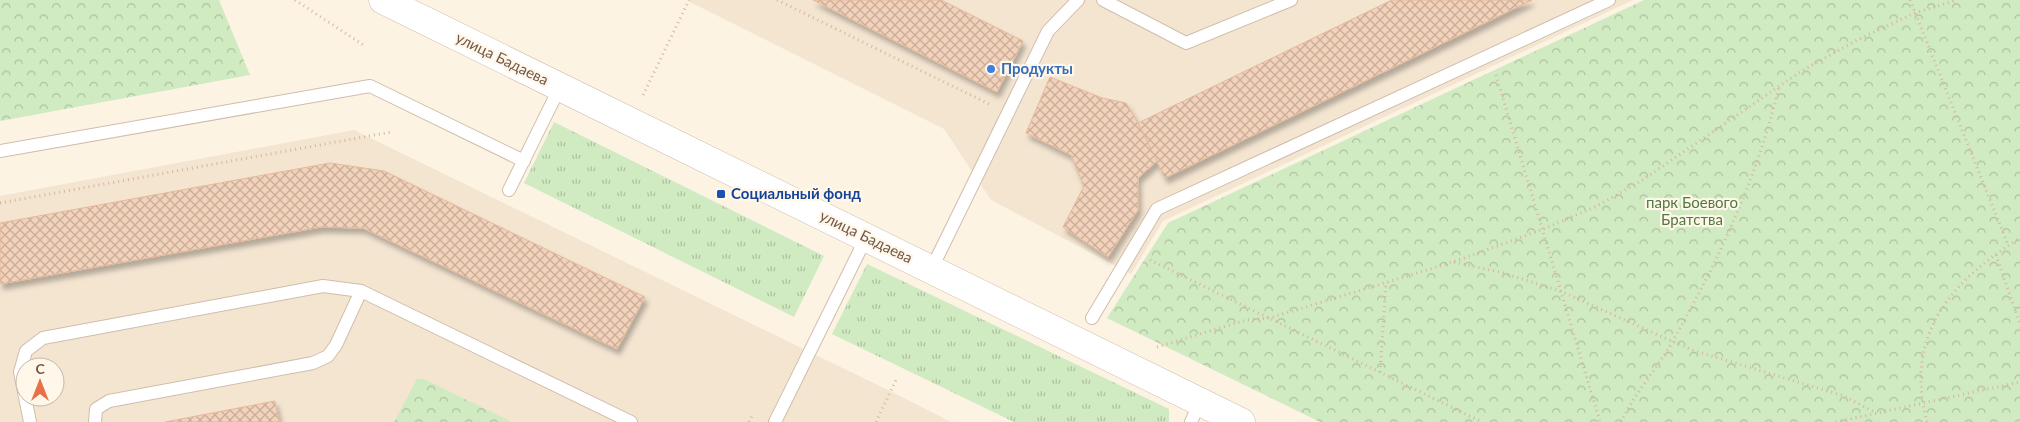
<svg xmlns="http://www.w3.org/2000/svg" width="2020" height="422" font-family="Lato,sans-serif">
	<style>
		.residential { fill: #f4e5d1; fill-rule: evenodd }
		.grass { fill: url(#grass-tufts) }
		.park { fill: url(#park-crowns) }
		.building { fill: url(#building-cross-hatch); stroke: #e5b99a; filter: url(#shadow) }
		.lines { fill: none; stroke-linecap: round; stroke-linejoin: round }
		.service-casing { stroke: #d0bdac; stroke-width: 14 }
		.tertiary-casing { stroke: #d0bdac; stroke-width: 29 }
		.path { stroke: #d7b59d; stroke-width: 3; stroke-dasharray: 1 4; stroke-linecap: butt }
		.service { stroke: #fff; stroke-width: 12 }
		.tertiary { stroke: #fff; stroke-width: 28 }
		.shop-dot { fill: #3f7fe0; stroke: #fff7e9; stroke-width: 2 }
		.transit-dot { fill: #1a4fb4; stroke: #fff7e9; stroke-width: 2 }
		.labels { text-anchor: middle; stroke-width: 4.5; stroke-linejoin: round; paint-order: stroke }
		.street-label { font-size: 15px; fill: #745949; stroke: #fff7e9 }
		.shop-label { font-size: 15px; font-weight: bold; fill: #366cbe; stroke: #fff7e9; text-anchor: start }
		.transit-label { font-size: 15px; font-weight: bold; fill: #164399; stroke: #fff7e9; text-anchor: start }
		.park-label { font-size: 15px; fill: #507a41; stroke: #fff7e9 }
	</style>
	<defs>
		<pattern id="grass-tufts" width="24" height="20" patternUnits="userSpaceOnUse" patternTransform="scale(1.25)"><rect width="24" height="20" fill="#d0eac1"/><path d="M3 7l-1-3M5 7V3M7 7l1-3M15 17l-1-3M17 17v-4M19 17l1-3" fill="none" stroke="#adc19f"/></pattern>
		<pattern id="park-crowns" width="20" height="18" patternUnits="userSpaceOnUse" patternTransform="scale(1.25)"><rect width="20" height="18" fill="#d0eac1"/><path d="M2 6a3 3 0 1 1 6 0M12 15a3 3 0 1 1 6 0" fill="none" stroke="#adc19f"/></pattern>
		<pattern id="building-cross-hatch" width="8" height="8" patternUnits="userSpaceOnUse" patternTransform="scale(1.25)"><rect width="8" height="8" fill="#f2d2ba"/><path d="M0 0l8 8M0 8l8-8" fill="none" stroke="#c9ad99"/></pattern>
		<filter id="shadow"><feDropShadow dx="3" dy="5.5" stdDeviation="2.5" flood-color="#0004"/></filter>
	</defs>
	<rect width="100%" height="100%" fill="#fcf3e3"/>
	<!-- residential -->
	<g class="residential">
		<path d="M686,0h947l-470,221 -32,53 -140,-74 -47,-71z"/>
		<path d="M354,130l542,264 55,28h-951v-226zM25,367h30v30h-30z"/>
	</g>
	<!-- grass -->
	<g class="grass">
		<path d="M554,122l270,134 -30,61 -270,-134z"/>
		<path d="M867,264l302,145v13h-155l-182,-88z"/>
	</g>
	<!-- park -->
	<g class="park">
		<path d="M0,0h219l31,75 -250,46z"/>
		<path d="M1644,0h376v422h-700l-213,-104 61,-95z"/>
		<path d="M417,379h7l88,43h-118z"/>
	</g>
	<!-- building -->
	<g class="building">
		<path d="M813,0h128l82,41 -26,51z"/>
		<path d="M1392,0h140l-367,178 -27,-55z"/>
		<path d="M1050,77l52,21 24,5 12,20 19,38 -19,17v32l-30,47 -45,-30 21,-41 -13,-31 -45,-22z"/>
		<path d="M330,163l54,8 261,126 -28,52 -254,-121 -42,-1 -321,57v-61z"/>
		<path d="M275,401l4,21h-114z"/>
	</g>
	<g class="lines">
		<defs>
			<g id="service">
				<path d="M1103,0l83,43 105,-43"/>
				<path d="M0,151l370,-65 154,75"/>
				<path d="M509,190l51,-103"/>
				<path d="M931,270l117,-239 30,-31"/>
				<path d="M1092,318l65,-109 452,-209"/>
				<path d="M30,422l-10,-50 6,-21 17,-13 280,-52 38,5 270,131"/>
				<path d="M95,422l1,-13 13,-8 204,-38 15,-7 8,-11 25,-54"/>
				<path d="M775,422l91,-184"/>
				<path d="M1191,422l9,-20"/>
			</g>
			<path id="tertiary" d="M383,0l858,422"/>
		</defs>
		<!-- service casing -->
		<use href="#service" class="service-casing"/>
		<!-- tertiary casing -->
		<use href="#tertiary" class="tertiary-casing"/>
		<!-- path -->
		<g class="path">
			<path d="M295,0l70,46"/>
			<path d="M777,0l212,104"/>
			<path d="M1910,0l98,245"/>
			<path d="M1496,75l104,347"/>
			<path d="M643,95l46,-95"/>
			<path d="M0,203l391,-71"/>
			<path d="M1996,255l24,69"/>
			<path d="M1150,260l332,162"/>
			<path d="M1454,262l49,11 57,18 132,59 152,46 32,17"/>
			<path d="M1157,347l89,-27 23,-2 34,-10 150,-46 88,-32 54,-23 46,-26 159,-109 57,-32 58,-27 42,-13"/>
			<path d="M1380,372l6,-90"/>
			<path d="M749,422l4,-8"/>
			<path d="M876,422l20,-42"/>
			<path d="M1621,422c14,-30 37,-54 53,-83 46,-82 83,-161 105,-252"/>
			<path d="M1836,422l184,-40"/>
			<path d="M1927,422c-23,-87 23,-140 93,-184"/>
		</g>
		<!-- service -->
		<use href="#service" class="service"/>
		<!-- tertiary -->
		<use href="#tertiary" class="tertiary"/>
	</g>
	<!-- markers -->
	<circle class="shop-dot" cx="991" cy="69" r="5"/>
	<rect class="transit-dot" x="716" y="189" width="10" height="10" rx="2.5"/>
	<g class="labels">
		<!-- street labels -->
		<g class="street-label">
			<text transform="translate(502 59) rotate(26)" y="5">улица Бадаева</text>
			<text transform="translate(866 237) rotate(26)" y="5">улица Бадаева</text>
		</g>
		<!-- shop labels -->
		<g class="shop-label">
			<text x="1001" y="74">Продукты</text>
		</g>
		<!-- transit labels -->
		<g class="transit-label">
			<text x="731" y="199">Социальный фонд</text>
		</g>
		<!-- park labels -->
		<g class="park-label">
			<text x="1692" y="208">парк Боевого<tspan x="1692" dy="17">Братства</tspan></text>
		</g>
	</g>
	<!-- north arrow -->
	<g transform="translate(40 382)"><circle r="24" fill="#fff7e9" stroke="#c7b8a9"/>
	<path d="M0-4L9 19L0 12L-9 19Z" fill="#e86f46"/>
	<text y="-8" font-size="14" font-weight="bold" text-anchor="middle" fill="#745949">С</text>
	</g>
</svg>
